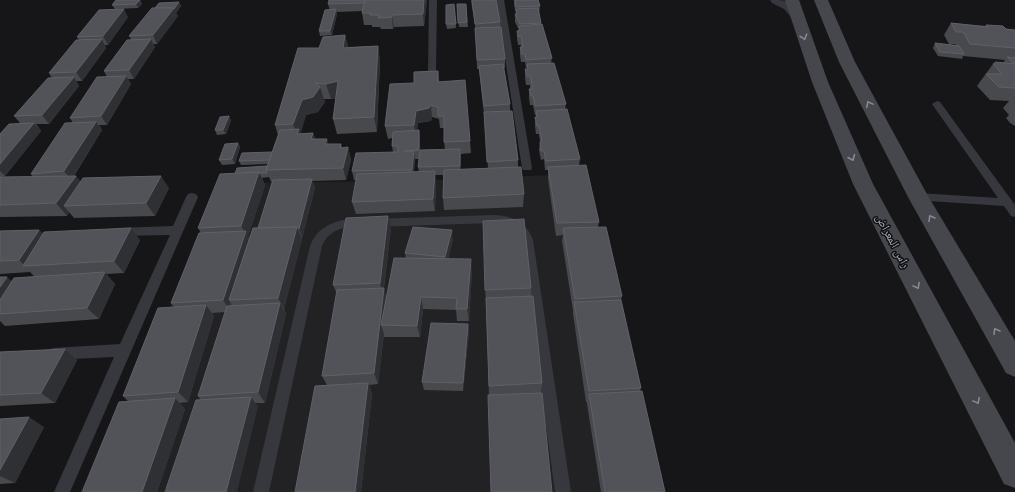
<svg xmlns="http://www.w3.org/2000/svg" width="1015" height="492" font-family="'DM Sans','Noto Naskh Arabic',sans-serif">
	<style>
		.built { fill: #222225 }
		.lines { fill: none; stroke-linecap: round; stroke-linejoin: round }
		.lane { fill: #37383d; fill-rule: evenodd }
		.street { fill: #37383d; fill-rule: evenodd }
		.secondary { fill: #45474d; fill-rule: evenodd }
		.wall { fill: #47494d; fill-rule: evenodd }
		.shaded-wall { fill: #2f3033 }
		.building { fill: #525359; stroke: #5f6168 }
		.oneway { stroke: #858993 }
		.labels { text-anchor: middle; stroke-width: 3; stroke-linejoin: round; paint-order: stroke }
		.street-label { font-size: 12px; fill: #a8adb8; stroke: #111113 }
	</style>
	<rect width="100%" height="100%" fill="#161618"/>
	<!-- built -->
	<path class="built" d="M581,174l80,318h-568l128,-309 181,-2z"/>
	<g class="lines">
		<!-- lane -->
		<g class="lane">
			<path d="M429,0h8l-1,71 -4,3 -4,-3z"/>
			<path d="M496,0h8l28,168 -1,2h-8l-1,-2z"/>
			<path d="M937,101l3,1 75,103v12l-4,-1 -7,-10 -90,-6 -2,-3 2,-3 4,-1 80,5 -66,-94z"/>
			<path d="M192,193l4,1 2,3 -128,295h-16l60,-135 -61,3 -5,-2 -2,-4 2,-4 5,-2 67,-4 50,-109 -53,1 -4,-1 -2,-3 2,-3 4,-1 56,-2 13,-29 2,-3z"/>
			<path d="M493,215c19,1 33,6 40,25l38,252h-16l-34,-252c-5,-13 -15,-16 -28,-17l-150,5c-10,3 -17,8 -21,18l-53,246h-16l57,-246c6,-16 17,-22 33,-26z"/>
		</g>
		<!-- street -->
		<path class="street" d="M770,0c17,0 23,0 33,14l-2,3 -5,1 -5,-1 -7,-8 -12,-6z"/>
		<!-- secondary -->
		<g class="secondary">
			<path d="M785,0h14l29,82 45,102 142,259v45l-11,-4 -151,-300 -41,-102z"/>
			<path d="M814,0h14l27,62 73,134 87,145v36l-9,-4 -98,-176 -69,-135z"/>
		</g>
	</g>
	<!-- wall -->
	<g class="wall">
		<path d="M140,0l2,4 -4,4 -23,1 -3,-4z"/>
		<path d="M427,0l-3,26 -30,1 -1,2h-12l-1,-2h-8v-2h-8l-2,-12v-2l-25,1v2l-5,21 -12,1 -1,-5 11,-21 -2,-6z"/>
		<path d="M471,0l29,22v5l5,32v9h-1l6,36v7l8,49v7l6,27 -1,13 -79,3 -1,-12v-23h-8l1,8 -1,28 -79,3 -4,-12 4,-22h-2l-2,-9 41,-19 -1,-6v-8l-4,1 -3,-13 29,-43 24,-12 1,11 31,59 1,12 -10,1v15l27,-1 -4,-53 -5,-46h-2l-1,-37 -4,-25zM432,117l7,2 1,9h4v14l1,8h-25v-11l-1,-9h-2l1,-7 13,-2zM415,159h4l-1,8 1,5h-5z"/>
		<path d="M514,0h24l2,6 -1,7 2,11 11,34 -1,5 15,41 -1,5 15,50 -1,7 20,56 -1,5 24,69 -1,4 20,88 -1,3 25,101h-64l-14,-88v-2h-1l-13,-88v-4l-11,-69 1,-6 -7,1 -8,-57v-9h-3l-1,-11 -3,1 -2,-10 1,-8 -1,-8h-3l-1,-8v-9h1v-2h-1l-2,-10h-3l-1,-7v-9h1v-4h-4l-1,-7v-9h2v-1h-1l-1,-6h-4l-1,-7v-8h1v-2h-3l-1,-6v-8l2,-1 -4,-8v-8h1l-2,-9z"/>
		<path d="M179,2l2,4 -5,7 2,3 -21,28h-4l2,3 -21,32h-6l3,5 -24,41h-8l3,5 -28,46h2l4,6 89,6 -14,28 -81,2 -5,-6 -2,4 -67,1v-40h33l-2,-3 42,-51 -3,-5 37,-41 -3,-6 27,-32 -2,-3 26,-28z"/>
		<path d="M454,4l2,24 -9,1 -1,-5z"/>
		<path d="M457,4h9l2,23h-9z"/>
		<path d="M128,17l-20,28h-3l1,3 -24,33h-6l3,5 -30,38h-13l5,7 -36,45 -5,1v-43l20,-11 -6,-7 38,-38 -3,-5 30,-33 -2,-3z"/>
		<path d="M951,23l34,3 1,-1 20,4 9,1v96l-5,-3 -4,-5 3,-3 -6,-7 6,-7 -19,-1 -13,-14 16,-22 10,-1 2,-3 -42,-4 -1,3 -24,-3 -5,-8 2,-5 21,2 -1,-1h-6l-5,-9z"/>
		<path d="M345,35l3,12 30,-1 2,15 -3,71 -40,2 -4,-15 3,-21 -5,1h-7l1,3 -7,10 -12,3 -6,19 13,-1 2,6 14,5h12l1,4 6,-1 3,13 -5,20 -34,1 3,7 -13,50v1l-18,70 2,5 -21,89h-10l3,4 -57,-7 -3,-4 27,-84 -13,1 2,3 -26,86 -9,1 6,6 -28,83h-75l47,-90 -6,-6 51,-89 -3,-4 30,-70 -3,-5 37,-54 32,-8v-2l-26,1 -2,-4 33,-9 6,-17 -3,-10 44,-77zM269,177l2,5h1l-14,46 -8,11 -2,-3 17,-51 -3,-7z"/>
		<path d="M229,116l2,5 -5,13 -9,1 -2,-5z"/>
		<path d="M238,143l2,4 -5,17 -13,1 -3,-5z"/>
		<path d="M391,228l-7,60 2,9 20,-38 -1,-6 48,-14 -5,20 24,12 -3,50h-12l-1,-11 -33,-1 -3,28h-36v-3l-6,50 -9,1 3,9 -11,98h-66l32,-107 -5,-9 15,-82 -4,-9z"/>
		<path d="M39,230l4,4 97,6 -16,33 -18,1 9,10 -16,35 -94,7 -5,-5v-44l12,4 23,-4 -5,-5 -30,2v-43z"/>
		<path d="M531,288v8l11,87 -1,10 -52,2 -3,-93 -1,-12z"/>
		<path d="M468,324l1,8 -6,59 -39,-1 -2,-8z"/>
		<path d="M65,349l12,11 -22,43 -55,3v-54z"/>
		<path d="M0,419l44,8 -29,56 -15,1z"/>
	</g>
	<!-- shaded-wall -->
	<g class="shaded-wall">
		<path d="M140,0l2,4 -4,4 -2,-4z"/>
		<path d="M424,0h3l-3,26 -1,-12z"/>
		<path d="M179,2l2,4 -5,7 2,3 -21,28 -4,-9 21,-27z"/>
		<path d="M124,9l4,8 -20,28 -5,-9z"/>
		<path d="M336,9l1,5 -5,21 -2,-4z"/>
		<path d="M392,15l2,12 -1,2 -1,-12z"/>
		<path d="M345,35l4,14 -6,-1z"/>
		<path d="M102,39l4,9 -24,33 -6,-9z"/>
		<path d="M151,39l4,8 -21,32 -5,-9z"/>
		<path d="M378,46l2,15 -3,71 -3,-15z"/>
		<path d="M126,76l5,8 -24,41 -6,-9z"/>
		<path d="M74,77l5,9 -30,38 -7,-9z"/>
		<path d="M338,81l4,15 -11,3 -5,-15z"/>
		<path d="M320,87l5,15 -7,10 -12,3 -7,24 -6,-15 9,-24z"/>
		<path d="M431,105l1,12 -1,4 -13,2 -2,14 -2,-12 2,-14z"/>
		<path d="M229,116l2,5 -5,13 -3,-4z"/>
		<path d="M96,122l6,8 -31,50 -7,-9z"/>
		<path d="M34,123l7,8 -36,45 -5,-5v-7z"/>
		<path d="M419,130l1,9v20l-1,-9z"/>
		<path d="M313,133l4,12 -6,-6z"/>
		<path d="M327,139l4,12 -6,-7z"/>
		<path d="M238,143l2,4 -5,17 -3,-5z"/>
		<path d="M348,147l3,13 -5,20 -3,-12z"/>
		<path d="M460,149l1,9v17l-1,-9z"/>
		<path d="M414,151l1,9 -2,18 -1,-8z"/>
		<path d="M435,171l1,12 -1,28 -2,-12z"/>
		<path d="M259,172l6,13 -17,51 4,7 -23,57 3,6 -1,6 -8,-12 22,-67 -4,-7z"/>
		<path d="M76,176l10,12 -22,18 5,6 -2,4 -11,-13z"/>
		<path d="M161,176l8,12 -14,28 -9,-13z"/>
		<path d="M312,179l3,9 -13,50 -3,-9z"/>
		<path d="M388,216l3,12 -8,67 -3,-12z"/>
		<path d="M297,227l5,12 -18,70 -6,-11z"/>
		<path d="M131,228l9,12 -16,33 -10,-12z"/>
		<path d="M39,230l12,12 -26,24 -6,-6z"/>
		<path d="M452,230l1,9 -7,26 -1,-8z"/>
		<path d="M471,259l1,12 -3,50 -2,-12z"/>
		<path d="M105,272l10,12 -16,35 -12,-11z"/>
		<path d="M7,277l13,12 -20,25v-27z"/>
		<path d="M384,288l3,12 -6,25 3,9 -6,50 -4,-11z"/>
		<path d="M421,297l2,12 -3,28 -3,-11z"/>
		<path d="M280,303l6,11 -21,89 -7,-11z"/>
		<path d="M206,305l8,11 -26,86 -10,-10z"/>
		<path d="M468,324l1,8 -6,59v-8z"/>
		<path d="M65,349l12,11 -22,43 -14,-10z"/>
		<path d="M368,383l4,11 -11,98h-6z"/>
		<path d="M251,397l7,10 -21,85h-11z"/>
		<path d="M175,398l10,11 -28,83h-15z"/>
		<path d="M29,417l15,10 -29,56 -15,-7v-6z"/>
	</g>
	<!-- building -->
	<g class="building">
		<path d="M116,0h24l-4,4 -24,1z"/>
		<path d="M329,0h36l-1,3 -36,1z"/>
		<path d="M365,0h59l-1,14 -31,1v2l-14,1 1,-3h-9l1,-2h-9z"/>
		<path d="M472,0h24l4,22 -25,2z"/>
		<path d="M515,0h23l2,6 -24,1z"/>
		<path d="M179,2l-5,7v-1h-19l4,-5z"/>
		<path d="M454,4l2,20h-10v-19z"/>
		<path d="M457,4h9l1,18 -9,1z"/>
		<path d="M152,8h22l-21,27 -24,1z"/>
		<path d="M538,8l3,15 -21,1 -5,-10h2l-1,-5z"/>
		<path d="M124,9l-21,27 -26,1 22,-27z"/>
		<path d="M336,9l-6,22h-11l6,-21z"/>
		<path d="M951,23l37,4 -2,-2 17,1 3,3 9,1v18l-45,-4 -7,-12h-7z"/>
		<path d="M542,24l10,34 -26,2 -1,-6h-3l-2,-7h3l-2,-11 -3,1 -1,-6 3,-1 -1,-4z"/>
		<path d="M501,27l4,32 -28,1 -2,-32z"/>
		<path d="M345,35l-2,13 35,-2 -4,71 -41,2 5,-38 -12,3 -11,-1 5,4 -7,10 -11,3 -9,24 -18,1 23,-77h21l4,-11z"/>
		<path d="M102,39l-26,33 -27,1 27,-33z"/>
		<path d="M151,39l-22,31 -25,1 23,-31z"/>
		<path d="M935,43l24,3 5,8 -24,-2z"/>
		<path d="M1007,57l8,1v30l-16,-1 -13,-13h16l-9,-10 3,-2 18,2z"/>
		<path d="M554,63l12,41 -31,2 -2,-10h-2l-2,-7h4l-3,-13h-3l-2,-7h3l-1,-5z"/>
		<path d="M503,64l7,40 -26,2 -5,-40z"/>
		<path d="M438,71v11l27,-2 5,61 -26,1v-26h-6v-9l-7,-2 -2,3 -13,3 -2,14 -29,1 5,-42 24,-1v-11z"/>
		<path d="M126,76l-25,40 -31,2 27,-41z"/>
		<path d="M74,77l-32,38 -28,1 34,-38z"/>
		<path d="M567,109l13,50 -34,2 -2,-10h-3l-1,-9 2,-1 -3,-15h-2l-2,-9h2l-1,-6z"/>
		<path d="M512,111l6,49 -31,2 -3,-50z"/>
		<path d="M229,116l-6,14h-8l5,-13z"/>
		<path d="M96,122l-32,49 -33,3 34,-51z"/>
		<path d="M34,123l-34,41v-30l9,-10z"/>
		<path d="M299,129l-2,5 16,-1 -2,6h16l-2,5h16l-1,4 8,-1 -5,21 -77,2 14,-40z"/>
		<path d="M419,130v20l-15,1h10l-2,19 -60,1 4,-18 42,-1v-6h-6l1,-14z"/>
		<path d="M238,143l-6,16 -13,1 6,-16z"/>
		<path d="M460,149v17l-42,1 2,-17z"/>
		<path d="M272,152l-3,8 -30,1 3,-8z"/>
		<path d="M586,165l13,57 -42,1 -9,-56z"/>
		<path d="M267,166l-1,4 1,3h-8v-1l-24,2 2,-6z"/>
		<path d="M521,167l3,27 -81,4 1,-28z"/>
		<path d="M435,171l-2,28 -81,3 5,-28z"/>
		<path d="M259,172l-18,54 -43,2 22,-54z"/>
		<path d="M76,176l-20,27 -56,2v-28z"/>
		<path d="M161,176l-15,27 -82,3 19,-28z"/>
		<path d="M312,179l-13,50 -2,-2 -39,1 15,-48z"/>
		<path d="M388,216l-8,67 -47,2 13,-67z"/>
		<path d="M524,219l7,69 -46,2 -2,-69z"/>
		<path d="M297,227l-19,71 -49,2 24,-72z"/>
		<path d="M413,227l39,3 -7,27 -40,-4z"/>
		<path d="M606,227l16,69 -47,3 -12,-71z"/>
		<path d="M131,228l-17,33 -91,5 21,-34z"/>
		<path d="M39,230l-20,30 -19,1v-30z"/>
		<path d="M246,231l-23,69 -52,3 28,-70z"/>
		<path d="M394,258l77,1 -4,50h-11l1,-11 -36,-1 -4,29 -36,-1z"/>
		<path d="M105,272l-18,36 -87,6v-14l14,-22z"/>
		<path d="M0,277h7l-7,10z"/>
		<path d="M384,288l-10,85 -52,3 15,-86z"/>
		<path d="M533,296l9,87 -53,3 -3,-88z"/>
		<path d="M621,300l20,88 -52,3 -15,-89z"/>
		<path d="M280,303l-22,89 -60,4 29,-90z"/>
		<path d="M206,305l-28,87 -55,4 35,-88z"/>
		<path d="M431,323l37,1 -5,59 -41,-1z"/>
		<path d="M65,349l-24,44 -41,2v-43z"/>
		<path d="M368,383l-13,109h-60l20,-106z"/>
		<path d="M642,391l23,101h-60l-16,-98z"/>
		<path d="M542,393l10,99h-61l-3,-97z"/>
		<path d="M251,397l-25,95h-61l31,-92z"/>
		<path d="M175,398l-33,94h-60l37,-90z"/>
		<path d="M29,417l-29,53v-51z"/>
	</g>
	<!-- one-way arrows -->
	<defs><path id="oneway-chevron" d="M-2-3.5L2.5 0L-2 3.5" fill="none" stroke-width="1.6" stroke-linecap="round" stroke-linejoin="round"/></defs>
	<g class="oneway">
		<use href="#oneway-chevron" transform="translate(804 37) rotate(71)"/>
		<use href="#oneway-chevron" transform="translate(869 104) rotate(-118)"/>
		<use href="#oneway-chevron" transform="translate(852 158) rotate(67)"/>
		<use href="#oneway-chevron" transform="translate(931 218) rotate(-120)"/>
		<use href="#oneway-chevron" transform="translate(917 286) rotate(62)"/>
		<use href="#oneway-chevron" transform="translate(996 331) rotate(-120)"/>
		<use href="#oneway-chevron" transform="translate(977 401) rotate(62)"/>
	</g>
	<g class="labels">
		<!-- street labels -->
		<g class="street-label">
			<text transform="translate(893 241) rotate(62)" y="4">راس المعراض</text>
		</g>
	</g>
</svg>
